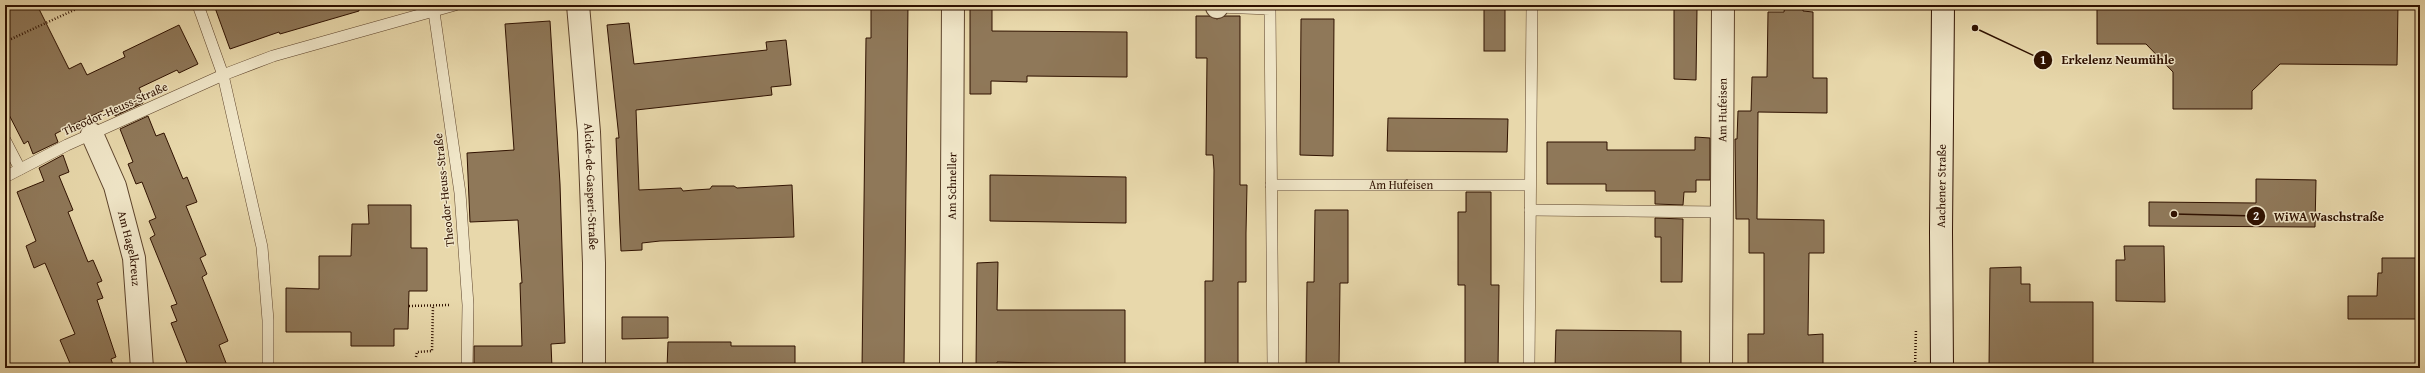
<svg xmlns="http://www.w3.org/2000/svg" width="2425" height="373" font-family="'Gentium Book Plus',serif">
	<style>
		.building { fill: #8f7859; stroke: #2f1100 }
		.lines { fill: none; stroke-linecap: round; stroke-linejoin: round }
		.lane-casing { stroke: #5d432b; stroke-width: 12 }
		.street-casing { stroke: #5d432b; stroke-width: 24 }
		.secondary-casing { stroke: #2f1100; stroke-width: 24 }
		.path { stroke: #2f1100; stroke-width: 2.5; stroke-dasharray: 1 2; stroke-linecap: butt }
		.lane { stroke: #f0e6c8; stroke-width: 11 }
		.street { stroke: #f0e6c8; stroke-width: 22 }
		.secondary { stroke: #f0e6c8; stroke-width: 22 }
		.labels { text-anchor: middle; stroke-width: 3; stroke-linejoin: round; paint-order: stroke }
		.street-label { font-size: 12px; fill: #2f1100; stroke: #f0e6c8 }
		.leader { fill: none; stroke: #2f1100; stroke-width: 1.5 }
		.callout-dot { fill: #2f1100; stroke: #f0e6c8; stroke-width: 1.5 }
		.mark-label { font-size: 12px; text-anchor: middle; font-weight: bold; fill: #fff }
		.callout-label { font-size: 13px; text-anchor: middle; font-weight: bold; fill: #2f1100; stroke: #f0e6c8; stroke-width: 3; stroke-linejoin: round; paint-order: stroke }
	</style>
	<rect width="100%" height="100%" fill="#e8d8ab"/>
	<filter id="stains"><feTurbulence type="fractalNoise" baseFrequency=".005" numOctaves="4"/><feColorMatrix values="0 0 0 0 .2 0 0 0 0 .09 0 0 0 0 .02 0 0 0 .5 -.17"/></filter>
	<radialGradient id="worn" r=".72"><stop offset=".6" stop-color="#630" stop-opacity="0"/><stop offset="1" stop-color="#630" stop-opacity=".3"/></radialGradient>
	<!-- building -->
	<g class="building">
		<path d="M5,5h32l32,64 12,-6 6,12 38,-18 -2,-5 56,-27 19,39 -19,9 -2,-3 -38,18 2,4 -2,2 4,9 -28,13 -4,-9 -35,16 -21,11 3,8 -25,12 -5,-13 -4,3 -19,-37z"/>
		<path d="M214,5h145v6l-79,23 -1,-2 -49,17z"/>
		<path d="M871,5h37l-4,360h-15v3h-27l4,-330h5z"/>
		<path d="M970,5h22v26l135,1v45l-100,-1v6l-36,-1v13h-21z"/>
		<path d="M1785,5h18v6l10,1v66h14v35l-69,-1 -1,107 67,1v33h-15l-1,82 15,-1v34h-75v-34h16v-81h-15v-34h-13l-1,-80h2l1,-28h13l1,-34h15l1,-65h16z"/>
		<path d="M2097,5h301l-1,60 -117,-1 -28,27v18h-79v-37l-27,-28h-49z"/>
		<rect x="1484" y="8" width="21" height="43"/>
		<path d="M1674,9h23l-1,71 -22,-1z"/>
		<path d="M1196,16h13l8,3 8,-3h15v169h7l-1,48v49h-8v86h-33v-87h8l1,-111 -1,-15h-7l1,-97h-11z"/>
		<path d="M1301,19h33l-1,137 -33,-1z"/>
		<path d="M550,21l10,163 5,159 -14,1 1,24h-78v-22h48l-2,-63h2l-4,-63 -48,2 -3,-69 47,-3 -9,-126z"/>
		<path d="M629,23l5,41 133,-14 -1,-8 20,-2 5,45 -20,2 1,8 -136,15 3,80 42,-2 2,3 11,-1 16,-1 2,-3h22l3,2 55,-3 2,52 -134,4 -18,2v7l-21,1 -5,-113h3l-12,-113z"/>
		<path d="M148,116l8,20 8,-3 19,46 4,-2 10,25 -11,4 20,49 -6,3 7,16 -5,3 26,64 -9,4 9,23h-39l-18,-45 6,-2 -6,-15 6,-2 -27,-66 5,-3 -6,-14 7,-3 -14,-36 -6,2 -8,-20 5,-2 -13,-33z"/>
		<path d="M1388,118l120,1 -1,33 -120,-1z"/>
		<path d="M1695,137l15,1v42h-14v12h-12l-1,13 -28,-1v-13h-49v-7h-59v-42h60v8h88z"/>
		<path d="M63,155l6,17 -10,4 14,34 -5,2 20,50 5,-2 9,21 -5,2 6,15 -6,2 19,57 -5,2 3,9h-42l-12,-28 15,-6 -30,-71 -11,5 -8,-22 10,-5 -19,-49 27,-11 -5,-13z"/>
		<path d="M990,175l136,2v46l-136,-2z"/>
		<path d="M2256,179l60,1 -1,47 -166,-1v-24l107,1z"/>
		<path d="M1466,192h25v93h8l-1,83h-33v-83h-7v-73h8z"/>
		<path d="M368,205h43v43h16v43h-18l-1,38h-14v17h-43v-14h-65v-44l33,1v-33h32l1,-32h17z"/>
		<path d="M1315,210h33v73h-8l-1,85h-33l1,-86h7z"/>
		<path d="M1655,218l28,1 -1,63h-21v-45h-6z"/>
		<path d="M2124,246h40l1,56 -49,-1v-41h9z"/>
		<path d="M2382,258h38l-1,61h-71v-23h29l1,-23h4z"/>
		<path d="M998,262l-1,48h128v55l-128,-3v6h-21l1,-105z"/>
		<path d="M2021,267v17h9v18h63v66h-104l1,-100z"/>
		<path d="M622,317h46v21l-46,1z"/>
		<path d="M1556,330l125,1v37h-126z"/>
		<path d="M668,342h63v4h64v22h-128z"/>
	</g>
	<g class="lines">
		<defs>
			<g id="lane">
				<path d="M198,5l25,70 39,172 6,73v48"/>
				<path d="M433,5l27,188 8,112 -1,63"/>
				<path d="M1217,7l53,2 3,359"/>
				<path d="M5,140l15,29"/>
				<path d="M5,177l62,-32 156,-70 50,-19 182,-51"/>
				<path id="s1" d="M1271,185h259"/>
				<path d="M1530,210l192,2"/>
				<path d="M1529,368l3,-363"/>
			</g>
			<g id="street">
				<path id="s2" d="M578,5l11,127 5,131v105"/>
				<path d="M1217,5v2"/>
				<path id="s3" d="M92,134l23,52 19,72 8,110"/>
				<path id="s4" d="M951,368l2,-363"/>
				<path id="s5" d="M1721,368l2,-363"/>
			</g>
			<g id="secondary">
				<path id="s6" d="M1942,368l-1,-136 2,-227"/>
			</g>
		</defs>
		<!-- lane casing -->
		<use href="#lane" class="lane-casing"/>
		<!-- street casing -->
		<use href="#street" class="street-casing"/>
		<!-- secondary casing -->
		<use href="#secondary" class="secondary-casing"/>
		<!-- path -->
		<g class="path">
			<path d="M11,39l74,-34"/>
			<path d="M409,306l40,-1"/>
			<path d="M416,357l1,-5 15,-1 1,-46"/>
			<path d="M1915,368l1,-39"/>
		</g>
		<!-- lane -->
		<use href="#lane" class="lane"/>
		<!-- street -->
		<use href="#street" class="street"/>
		<!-- secondary -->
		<use href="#secondary" class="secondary"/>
	</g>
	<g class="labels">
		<!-- street labels -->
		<g class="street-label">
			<text transform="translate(115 109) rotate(-24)" y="4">Theodor-Heuss-Straße</text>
			<text dy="4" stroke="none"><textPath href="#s5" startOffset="258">Am Hufeisen</textPath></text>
			<text dy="4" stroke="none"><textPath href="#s1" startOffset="130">Am Hufeisen</textPath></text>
			<text dy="4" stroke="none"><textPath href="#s2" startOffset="182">Alcide-de-Gasperi-Straße</textPath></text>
			<text dy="4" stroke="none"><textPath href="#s6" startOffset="182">Aachener Straße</textPath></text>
			<text dy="4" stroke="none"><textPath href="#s4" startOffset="182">Am Schneller</textPath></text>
			<text transform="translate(444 190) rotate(-96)" y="4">Theodor-Heuss-Straße</text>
			<text dy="4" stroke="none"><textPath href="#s3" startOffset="121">Am Hagelkreuz</textPath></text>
		</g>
	</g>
	<!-- callouts -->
	<path class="leader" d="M1975 28L2043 60M2174 214L2256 216"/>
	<g class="callout-dot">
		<circle cx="1975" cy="28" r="4"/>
		<circle cx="2174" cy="214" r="4"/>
		<circle cx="2043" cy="60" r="10"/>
		<circle cx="2256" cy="216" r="10"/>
	</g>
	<g class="mark-label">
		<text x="2043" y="64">1</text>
		<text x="2256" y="220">2</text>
	</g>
	<g class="callout-label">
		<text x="2118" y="64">Erkelenz Neumühle</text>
		<text x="2329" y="221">WiWA Waschstraße</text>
	</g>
	<!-- margin -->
	<rect width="2425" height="373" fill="none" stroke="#e8d8ab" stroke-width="20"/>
	<rect x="6" y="6" width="2413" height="361" fill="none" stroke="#2f1100" stroke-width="2"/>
	<rect x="10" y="10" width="2405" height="353" fill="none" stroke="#2f1100"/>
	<rect width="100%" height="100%" filter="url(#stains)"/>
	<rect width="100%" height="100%" fill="url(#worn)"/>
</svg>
